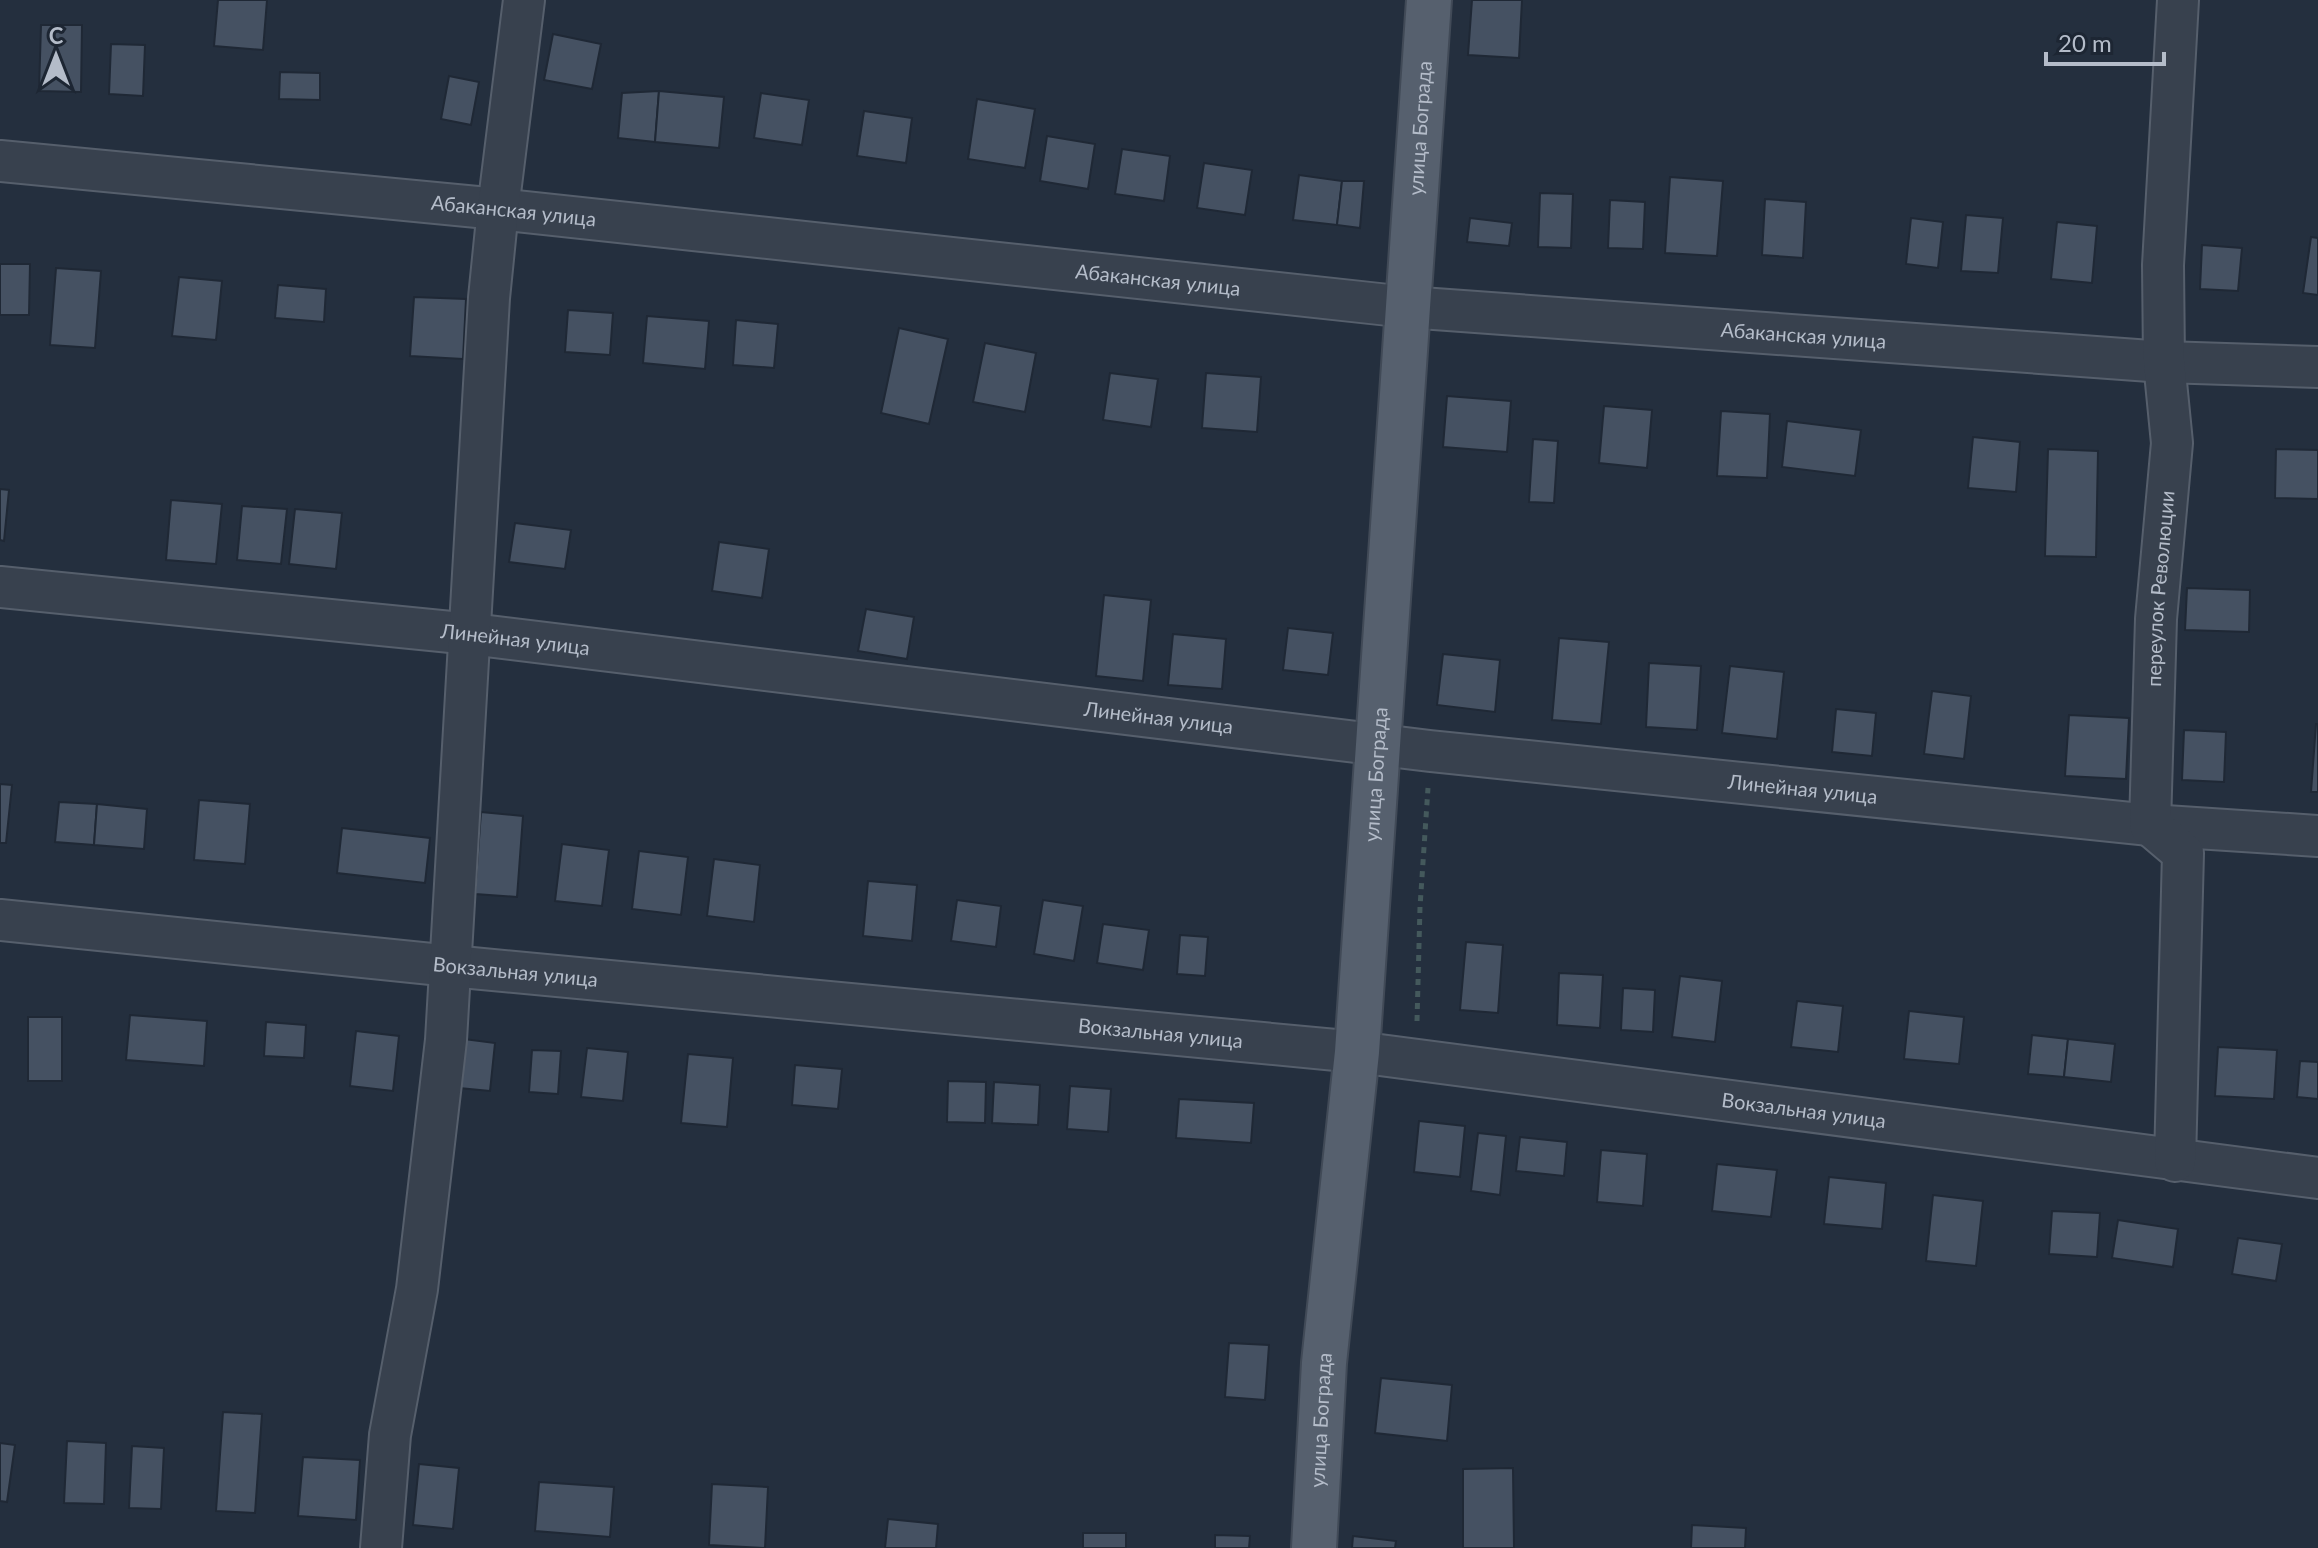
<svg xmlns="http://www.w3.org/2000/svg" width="2318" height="1548" font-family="Lato,sans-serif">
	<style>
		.building { fill: #455162; stroke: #1f2835; stroke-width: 2 }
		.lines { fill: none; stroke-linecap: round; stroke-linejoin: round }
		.minor-casing { stroke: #565f6c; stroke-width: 44 }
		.major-casing { stroke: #414a57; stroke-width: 48 }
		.path { stroke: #44595c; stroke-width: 5; stroke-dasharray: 6 6; stroke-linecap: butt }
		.minor { stroke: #38414e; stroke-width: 40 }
		.major { stroke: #56606e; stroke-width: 44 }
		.labels { text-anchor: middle; stroke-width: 8; stroke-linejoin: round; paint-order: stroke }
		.street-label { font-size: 20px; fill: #b4bcc9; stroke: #1d2633 }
	</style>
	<rect width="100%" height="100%" fill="#242f3e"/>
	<!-- building -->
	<g class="building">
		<path d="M218,0h49l-4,50 -49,-4z"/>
		<path d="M1472,0h50l-3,58 -51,-3z"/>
		<path d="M41,25h41l-1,67 -42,-1z"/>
		<path d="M553,34l48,10 -9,45 -48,-9z"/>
		<path d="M111,44l34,1 -2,51 -34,-2z"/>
		<path d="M280,72l40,1v27l-41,-1z"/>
		<path d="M449,76l30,6 -8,43 -30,-6z"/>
		<path d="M659,91l-4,51 -37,-4 4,-45z"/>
		<path d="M659,91l65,6 -5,51 -64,-6z"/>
		<path d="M761,93l48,7 -7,45 -48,-7z"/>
		<path d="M977,99l58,10 -10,59 -57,-9z"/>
		<path d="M864,111l48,7 -6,45 -49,-7z"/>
		<path d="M1047,136l48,8 -7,45 -48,-8z"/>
		<path d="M1122,149l48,7 -6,45 -49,-7z"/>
		<path d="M1204,163l48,7 -7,45 -48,-7z"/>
		<path d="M1299,175l43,6 -5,44 -44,-5z"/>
		<path d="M1670,177l53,4 -6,75 -52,-3z"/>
		<path d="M1342,181h22l-4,47 -23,-3z"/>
		<path d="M1540,193l33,1 -2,54 -33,-1z"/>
		<path d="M1765,199l41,3 -3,56 -41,-3z"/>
		<path d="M1610,200l35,2 -2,47 -35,-1z"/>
		<path d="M1966,215l37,3 -5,55 -37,-2z"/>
		<path d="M1470,218l42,5 -3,23 -42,-4z"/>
		<path d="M1911,218l32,4 -5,46 -32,-4z"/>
		<path d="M2057,222l40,4 -5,57 -41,-4z"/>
		<path d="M2311,237l7,1v57l-15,-2z"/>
		<path d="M2202,245l40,3 -4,43 -38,-2z"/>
		<path d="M0,264h30l-1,51h-29z"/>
		<path d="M56,268l45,3 -6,77 -45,-3z"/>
		<path d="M179,277l43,4 -6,59 -44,-4z"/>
		<path d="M278,285l48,4 -2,33 -49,-4z"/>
		<path d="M414,297l52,2 -3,60 -53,-3z"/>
		<path d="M568,310l45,3 -3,42 -45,-3z"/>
		<path d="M647,316l62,5 -4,48 -62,-6z"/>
		<path d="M736,320l42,4 -4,44 -41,-3z"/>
		<path d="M899,328l49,11 -19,85 -48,-11z"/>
		<path d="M985,343l51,10 -11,59 -52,-10z"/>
		<path d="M1110,373l48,6 -7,48 -48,-7z"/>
		<path d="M1206,373l55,4 -4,55 -55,-4z"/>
		<path d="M1447,396l64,5 -4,51 -64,-5z"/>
		<path d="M1604,406l48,4 -5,58 -48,-5z"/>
		<path d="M1721,411l49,3 -3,64 -50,-2z"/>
		<path d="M1787,421l74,9 -6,46 -73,-9z"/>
		<path d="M1973,437l47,5 -4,50 -48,-4z"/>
		<path d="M1533,439l25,2 -4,62 -25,-1z"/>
		<path d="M2048,449l50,2 -2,106 -51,-1z"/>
		<path d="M2276,449l42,1v49l-43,-1z"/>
		<path d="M0,489l9,1 -5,51 -4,-1z"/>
		<path d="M171,500l51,4 -6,60 -50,-4z"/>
		<path d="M242,506l45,3 -6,55 -44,-4z"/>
		<path d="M295,509l47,4 -6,56 -47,-5z"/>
		<path d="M515,523l56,7 -6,39 -56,-7z"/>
		<path d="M719,542l50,7 -7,49 -50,-7z"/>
		<path d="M2187,588l63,2 -1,42 -64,-2z"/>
		<path d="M1104,595l47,5 -8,81 -47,-5z"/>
		<path d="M866,609l48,8 -7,42 -49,-8z"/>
		<path d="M1288,628l45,5 -5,42 -45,-5z"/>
		<path d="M1173,634l53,5 -4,50 -54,-4z"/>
		<path d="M1559,638l50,4 -8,82 -49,-4z"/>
		<path d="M1443,654l57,6 -5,52 -58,-7z"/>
		<path d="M1649,663l52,3 -4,64 -51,-3z"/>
		<path d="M1730,666l54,6 -7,67 -55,-6z"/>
		<path d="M1932,691l39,5 -7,63 -40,-5z"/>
		<path d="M1836,709l40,4 -4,43 -40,-4z"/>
		<path d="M2069,715l60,3 -3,61 -61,-3z"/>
		<path d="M2316,724h2v68h-7z"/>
		<path d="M2184,730l42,2 -2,50 -42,-2z"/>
		<path d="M0,784l12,1 -6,58h-6z"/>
		<path d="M199,800l51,4 -5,60 -51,-4z"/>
		<path d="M59,802l38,2 -3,41 -39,-3z"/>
		<path d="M97,804l50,5 -3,40 -50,-4z"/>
		<path d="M481,812l42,4 -6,81 -42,-3z"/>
		<path d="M342,828l88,10 -5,45 -88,-10z"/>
		<path d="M562,844l47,6 -7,56 -47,-5z"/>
		<path d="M639,851l49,6 -7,58 -49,-6z"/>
		<path d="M714,859l46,6 -6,57 -47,-6z"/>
		<path d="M868,881l49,4 -5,56 -49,-5z"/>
		<path d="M957,900l44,6 -5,41 -45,-6z"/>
		<path d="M1043,900l40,6 -9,55 -40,-7z"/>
		<path d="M1103,924l46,6 -6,40 -46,-7z"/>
		<path d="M1180,935l28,2 -3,39 -28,-2z"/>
		<path d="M1466,942l37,3 -5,68 -38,-3z"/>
		<path d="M1559,973l44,2 -3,53 -43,-3z"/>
		<path d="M1680,976l42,5 -7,61 -43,-5z"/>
		<path d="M1623,988l32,2 -2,42 -32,-2z"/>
		<path d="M1797,1001l46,5 -5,46 -47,-5z"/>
		<path d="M1909,1011l55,6 -5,47 -55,-5z"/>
		<path d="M130,1015l77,6 -3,45 -78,-6z"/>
		<rect x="28" y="1017" width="34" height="64"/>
		<path d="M266,1022l40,3 -2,33 -40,-2z"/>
		<path d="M356,1031l43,5 -6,55 -43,-5z"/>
		<path d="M2032,1035l36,4 -4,38 -36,-3z"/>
		<path d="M464,1039l31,4 -5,48 -31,-3z"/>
		<path d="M2068,1039l47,5 -4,38 -47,-5z"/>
		<path d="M2218,1047l59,3 -3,49 -59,-3z"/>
		<path d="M587,1048l41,4 -5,49 -42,-4z"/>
		<path d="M532,1050l29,1 -3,43 -29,-2z"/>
		<path d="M688,1054l45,4 -6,69 -46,-4z"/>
		<path d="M2300,1061l18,1v37l-21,-2z"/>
		<path d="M795,1065l47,4 -4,40 -46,-4z"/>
		<path d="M948,1081l38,1 -1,41 -38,-1z"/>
		<path d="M994,1082l46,3 -2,40 -46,-2z"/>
		<path d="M1070,1086l41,3 -3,43 -41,-3z"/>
		<path d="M1179,1099l75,4 -3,40 -75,-5z"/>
		<path d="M1419,1121l46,5 -5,51 -46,-5z"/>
		<path d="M1478,1133l28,3 -6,59 -29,-4z"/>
		<path d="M1520,1137l47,5 -3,34 -48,-5z"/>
		<path d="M1601,1150l46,4 -4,52 -46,-4z"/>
		<path d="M1717,1164l60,6 -6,47 -59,-6z"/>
		<path d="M1829,1177l57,6 -4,46 -58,-5z"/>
		<path d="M1933,1195l50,6 -7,65 -50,-5z"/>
		<path d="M2052,1211l48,2 -3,44 -48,-3z"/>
		<path d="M2118,1220l60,9 -5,38 -61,-9z"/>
		<path d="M2238,1238l44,6 -6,37 -44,-7z"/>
		<path d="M1229,1343l40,2 -4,55 -40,-3z"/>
		<path d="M1381,1378l71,7 -5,56 -72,-8z"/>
		<path d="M223,1412l39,2 -7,99 -39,-2z"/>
		<path d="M67,1441l39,2 -2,61 -40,-1z"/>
		<path d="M0,1443l15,2 -8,57 -7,-1z"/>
		<path d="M132,1446l32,2 -3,61 -32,-1z"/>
		<path d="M303,1457l57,3 -4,60 -58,-4z"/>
		<path d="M419,1464l40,4 -6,61 -40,-4z"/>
		<path d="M1513,1468l1,80h-51v-79z"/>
		<path d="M539,1482l75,5 -4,50 -75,-6z"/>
		<path d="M712,1484l56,3 -3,61 -56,-3z"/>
		<path d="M888,1519l50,5 -2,24h-51z"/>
		<path d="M1692,1525l54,3 -1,20h-54z"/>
		<rect x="1083" y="1533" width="43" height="15"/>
		<path d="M1215,1535l35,1 -1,12h-34z"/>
		<path d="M1353,1536l43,5 -1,7h-43z"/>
	</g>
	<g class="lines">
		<defs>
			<g id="minor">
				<path id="s1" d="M0,161l498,48 909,98 757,55 154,5"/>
				<path id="s2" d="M0,587l471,47 959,117 720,74 168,11"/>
				<path id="s3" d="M0,920l451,46 906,86 961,126"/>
				<path id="s4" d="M2175,1161l8,-308 -33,-28 6,-206 16,-176 -8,-81 -1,-97 15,-265"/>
				<path d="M381,1548l9,-113 27,-146 29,-249 43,-742 9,-89 26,-209"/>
			</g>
			<g id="major">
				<path id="s5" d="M1314,1548l10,-185 33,-311 72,-1052"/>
			</g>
		</defs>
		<!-- minor casing -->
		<use href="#minor" class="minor-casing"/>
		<!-- major casing -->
		<use href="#major" class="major-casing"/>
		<!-- path -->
		<path class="path" d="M1417,1021l3,-114 8,-119"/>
		<!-- minor -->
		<use href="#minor" class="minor"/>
		<!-- major -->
		<use href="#major" class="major"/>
	</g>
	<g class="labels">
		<!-- street labels -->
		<g class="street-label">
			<text dy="7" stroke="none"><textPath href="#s5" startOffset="1424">улица Бограда</textPath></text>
			<text dy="7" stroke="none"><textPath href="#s1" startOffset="516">Абаканская улица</textPath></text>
			<text dy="7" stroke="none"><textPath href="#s1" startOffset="1164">Абаканская улица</textPath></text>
			<text dy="7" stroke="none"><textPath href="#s1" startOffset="1812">Абаканская улица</textPath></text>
			<text dy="7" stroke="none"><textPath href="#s4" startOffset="588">переулок Революции</textPath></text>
			<text dy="7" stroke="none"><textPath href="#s2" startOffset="518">Линейная улица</textPath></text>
			<text dy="7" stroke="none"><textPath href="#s2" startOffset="1166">Линейная улица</textPath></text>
			<text dy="7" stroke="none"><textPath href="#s5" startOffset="776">улица Бограда</textPath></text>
			<text dy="7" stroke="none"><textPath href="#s2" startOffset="1814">Линейная улица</textPath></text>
			<text dy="7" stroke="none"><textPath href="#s3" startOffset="518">Вокзальная улица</textPath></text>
			<text dy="7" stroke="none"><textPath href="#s3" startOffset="1166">Вокзальная улица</textPath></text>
			<text dy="7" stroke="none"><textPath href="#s3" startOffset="1814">Вокзальная улица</textPath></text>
			<text dy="7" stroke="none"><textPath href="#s5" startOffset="128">улица Бограда</textPath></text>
		</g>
	</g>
	<!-- north arrow -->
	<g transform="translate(56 56)" stroke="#1d2633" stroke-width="6" paint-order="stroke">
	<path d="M0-6L14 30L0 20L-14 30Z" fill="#b4bcc9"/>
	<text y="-12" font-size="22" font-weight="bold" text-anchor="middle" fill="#b4bcc9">С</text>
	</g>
	<!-- scale -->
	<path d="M2046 52v12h118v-12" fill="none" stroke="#b4bcc9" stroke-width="4"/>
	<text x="2058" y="52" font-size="24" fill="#b4bcc9" stroke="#1d2633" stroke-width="6" paint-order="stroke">20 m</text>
</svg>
